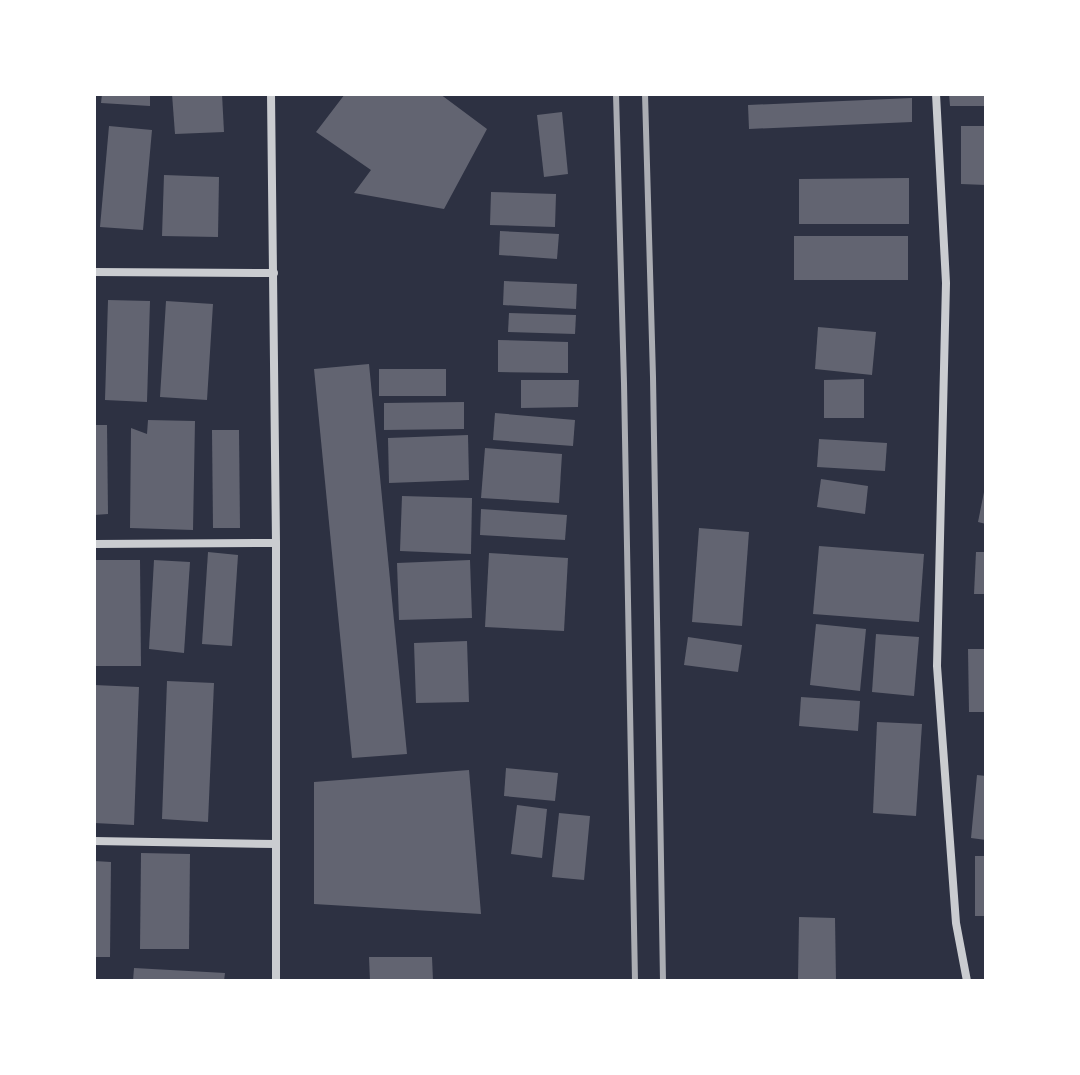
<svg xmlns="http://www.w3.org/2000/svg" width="1080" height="1075" font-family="Jost,sans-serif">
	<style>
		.building { fill: #626471 }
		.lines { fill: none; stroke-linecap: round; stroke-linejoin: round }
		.minor { stroke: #caccd0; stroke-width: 8 }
		.rail { stroke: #abadb3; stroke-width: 6 }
	</style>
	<rect width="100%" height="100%" fill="#2d3142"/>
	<!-- building -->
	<g class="building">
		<path d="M102,94h48v12l-49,-3z"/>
		<path d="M172,94h50l2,38 -49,2z"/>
		<path d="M345,94h95l47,35 -43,80 -90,-16 17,-23 -55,-38z"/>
		<path d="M949,94h37v12h-36z"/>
		<path d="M912,98v24l-163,7 -1,-24z"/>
		<path d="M562,112l6,62 -24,3 -7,-62z"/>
		<path d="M109,126l43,4 -9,100 -43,-3z"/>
		<path d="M961,126h25v59l-25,-1z"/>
		<path d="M164,175l55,2 -1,60 -56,-1z"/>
		<path d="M909,178v46h-110v-45z"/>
		<path d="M491,192l65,2 -1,33 -65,-2z"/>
		<path d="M500,231l59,3 -2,25 -58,-4z"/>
		<rect x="794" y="236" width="114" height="44"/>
		<path d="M504,281l73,3 -1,25 -73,-4z"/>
		<path d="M108,300l42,1 -3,101 -42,-2z"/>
		<path d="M166,301l47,3 -6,96 -47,-3z"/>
		<path d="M509,313l67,2 -1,19 -67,-2z"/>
		<path d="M818,327l58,5 -4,43 -57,-6z"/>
		<path d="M498,340l70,2v31l-70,-1z"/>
		<path d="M369,364l38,390 -55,4 -38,-389z"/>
		<rect x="379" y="369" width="67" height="27"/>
		<path d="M864,379v39h-40v-38z"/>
		<path d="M521,380h58l-1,27 -57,1z"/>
		<path d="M464,402v27l-80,1v-27z"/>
		<path d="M495,413l80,7 -2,26 -80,-6z"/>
		<path d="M148,420l47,1 -2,109 -63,-2 1,-100 16,6z"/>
		<path d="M94,425h13l1,89 -14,1z"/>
		<path d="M212,430h27l1,98h-27z"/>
		<path d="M468,435l1,45 -80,3 -1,-45z"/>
		<path d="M819,439l68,4 -2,28 -68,-4z"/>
		<path d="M485,448l77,6 -3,49 -78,-5z"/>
		<path d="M821,479l47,7 -3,28 -48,-7z"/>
		<path d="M985,487h1v37l-8,-2z"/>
		<path d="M402,496l70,2 -1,56 -71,-3z"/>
		<path d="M481,509l86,6 -2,25 -85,-5z"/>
		<path d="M699,528l50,4 -7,94 -50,-4z"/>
		<path d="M819,546l105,8 -5,68 -106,-8z"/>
		<path d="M208,552l30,3 -6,91 -30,-2z"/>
		<path d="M976,552h10v42h-12z"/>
		<path d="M489,553l79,5 -4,73 -79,-4z"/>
		<path d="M94,560h46l1,106h-47z"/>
		<path d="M154,560l36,2 -6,91 -35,-4z"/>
		<path d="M470,560l2,58 -73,2 -2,-57z"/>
		<path d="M816,624l50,5 -6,62 -50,-6z"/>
		<path d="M876,634l43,3 -5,59 -42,-4z"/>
		<path d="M688,637l54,8 -4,27 -54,-7z"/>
		<path d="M467,641l2,61 -53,1 -2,-60z"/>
		<path d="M968,649h18v63h-17z"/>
		<path d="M167,681l47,2 -6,139 -46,-3z"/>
		<path d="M94,685l45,2 -5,138 -40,-2z"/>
		<path d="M801,697l59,4 -2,30 -59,-5z"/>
		<path d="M877,722l45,2 -6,92 -43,-3z"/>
		<path d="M506,768l52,5 -3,28 -51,-5z"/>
		<path d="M469,770l12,144 -167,-10v-122z"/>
		<path d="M977,775l9,1v64l-15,-2z"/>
		<path d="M517,805l30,4 -5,49 -31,-4z"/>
		<path d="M559,813l31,3 -6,64 -32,-3z"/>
		<path d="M141,853l49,1 -1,95h-49z"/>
		<rect x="975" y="856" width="11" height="60"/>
		<path d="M94,861l17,1 -1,95h-16z"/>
		<path d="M799,917l36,1 1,63h-38z"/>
		<path d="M369,957h63l1,24h-63z"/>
		<path d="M134,968l91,5 -1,8h-91z"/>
	</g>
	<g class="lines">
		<!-- minor -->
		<g class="minor">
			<path d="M271,94l5,449v438"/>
			<path d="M936,94l10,189 -9,383 19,257 11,58"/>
			<path d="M94,272l180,1"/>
			<path d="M94,544l182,-1"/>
			<path d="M94,841l182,3"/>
		</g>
		<!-- rail -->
		<g class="rail">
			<path d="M616,94l8,289 11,598"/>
			<path d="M645,94l8,283 10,604"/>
		</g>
	</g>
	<!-- border -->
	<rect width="1080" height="1075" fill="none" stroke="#ffffff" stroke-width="192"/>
</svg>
